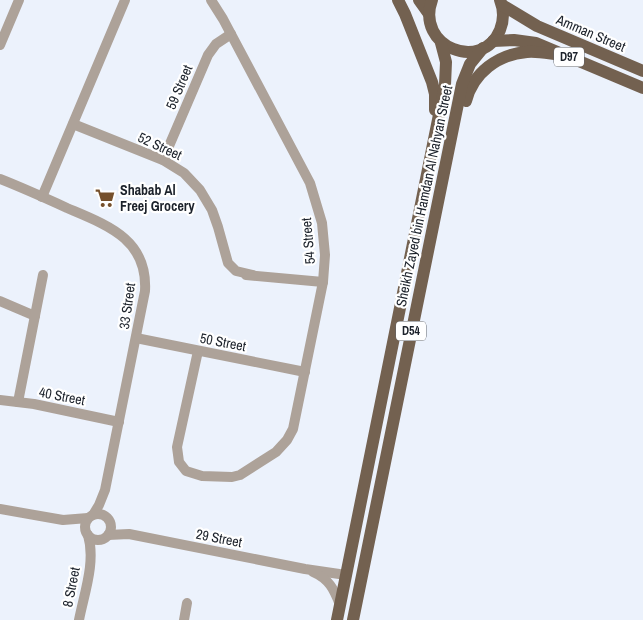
<svg xmlns="http://www.w3.org/2000/svg" width="643" height="620" font-family="'Archivo Narrow',sans-serif">
	<style>
		.lines { fill: none; stroke-linecap: round; stroke-linejoin: round }
		.minor { stroke: #ada299; stroke-width: 10 }
		.major { stroke: #736150; stroke-width: 12 }
		.labels { text-anchor: middle; stroke-width: 4.5; stroke-linejoin: round; paint-order: stroke }
		.shield { fill: #fff; stroke: #60646b; stroke-width: 1 }
		.shield-label { font-size: 12px; font-weight: bold; fill: #1c222b }
		.street-label { font-size: 14px; fill: #1c222b; stroke: #fff }
		.poi-label { font-size: 14px; font-weight: bold; fill: #1c222b; stroke: #fff; text-anchor: start }
	</style>
	<rect width="100%" height="100%" fill="#ecf2fc"/>
	<g class="lines">
		<!-- minor -->
		<g class="minor">
			<path d="M0,45l19,-45"/>
			<path d="M73,124l90,36 21,13 16,17 12,20 6,17 10,36 8,8 17,4"/>
			<path d="M163,160l45,-105 8,-11 15,-10"/>
			<path d="M0,179c23,9 45,19 67,29 40,17 81,31 78,83l-40,199 -6,15 -6,10"/>
			<path d="M42,197l83,-197"/>
			<path d="M246,275l77,7"/>
			<path d="M0,301l35,15"/>
			<path d="M136,338l169,34"/>
			<path d="M198,351l-21,96 2,15 7,9 16,5 30,1 8,-2 36,-23 11,-12 6,-11 30,-147 2,-27 -3,-32 -12,-40 -87,-164 -12,-19"/>
			<path d="M0,400l34,4 85,18"/>
			<path d="M18,402l25,-127"/>
			<path d="M0,509l63,11 25,-2"/>
			<circle cx="98" cy="527" r="13"/>
			<path d="M108,535l21,-1 176,35 41,6"/>
			<path d="M313,572c16,7 21,17 27,33"/>
			<path d="M79,620c5,-26 17,-58 9,-85"/>
			<path d="M184,620l3,-17"/>
		</g>
		<!-- major -->
		<g class="major">
			<path d="M398,0l7,14 27,68 3,12v16"/>
			<path d="M419,0l10,14"/>
			<path d="M432,0c-17,47 50,73 68,30 4,-10 4,-20 0,-30"/>
			<path d="M502,5l35,21 106,45"/>
			<path d="M493,41l21,-1 22,3 107,45"/>
			<path d="M466,101c7,-28 32,-47 61,-49 12,-1 24,2 36,3"/>
			<path d="M337,620l108,-535 1,-23 -5,-19"/>
			<path d="M353,620l109,-536 8,-20 13,-16"/>
		</g>
	</g>
	<!-- icons -->
	<defs>
		<symbol id="supermarket-bare" viewBox="-9 -9 18 18"><path d="M-6-5.5h2.5l.6 2H6L4.5 2H-2.5L-4.4-4H-6ZM-1.5 3.2a1.3 1.3 0 1 0 .1 0ZM3 3.2a1.3 1.3 0 1 0 .1 0Z" fill="#76502c" stroke="#fff" stroke-width="2.5" paint-order="stroke"/></symbol>
	</defs>
	<g fill-rule="evenodd">
		<use href="#supermarket-bare" x="91" y="184" width="28" height="28"/>
	</g>
	<g class="labels">
		<!-- shield labels -->
		<g class="shield">
			<rect x="554" y="47.5" width="30" height="19" rx="4"/>
			<rect x="396" y="321.5" width="30" height="19" rx="4"/>
		</g>
		<g class="shield-label">
			<text x="569" y="61">D97</text>
			<text x="411" y="335">D54</text>
		</g>
		<!-- street labels -->
		<g class="street-label">
			<text transform="translate(591 33) rotate(23)" y="5">Amman Street</text>
			<text transform="translate(179 87) rotate(-67)" y="5">59 Street</text>
			<text transform="translate(160 146) rotate(25)" y="5">52 Street</text>
			<text transform="translate(424 196) rotate(-78)" y="5">Sheikh Zayed bin Hamdan Al Nahyan Street</text>
			<text transform="translate(308 241) rotate(-95)" y="5">54 Street</text>
			<text transform="translate(127 306) rotate(-82)" y="5">33 Street</text>
			<text transform="translate(223 342) rotate(11)" y="5">50 Street</text>
			<text transform="translate(62 396) rotate(11)" y="5">40 Street</text>
			<text transform="translate(219 538) rotate(11)" y="5">29 Street</text>
			<text transform="translate(71 587) rotate(-79)" y="5">8 Street</text>
		</g>
		<!-- poi labels -->
		<g class="poi-label">
			<text x="120" y="195">Shabab Al<tspan x="120" dy="16">Freej Grocery</tspan></text>
		</g>
	</g>
</svg>
